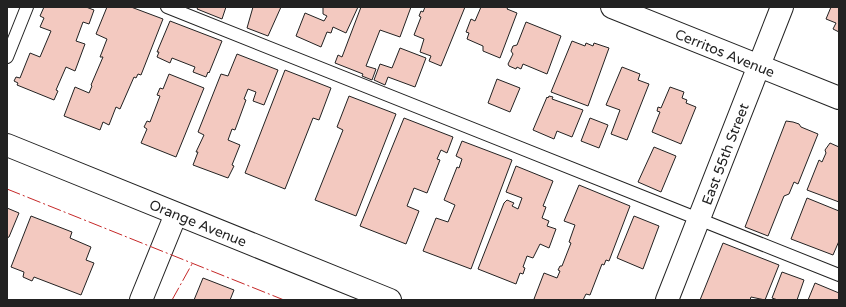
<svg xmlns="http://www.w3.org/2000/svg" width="846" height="307" font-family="'Varela Round',sans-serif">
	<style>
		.building { fill: #f3c9c0; stroke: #222 }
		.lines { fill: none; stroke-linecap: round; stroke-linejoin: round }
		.service-casing { stroke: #222; stroke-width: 14 }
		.minor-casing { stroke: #222; stroke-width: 24 }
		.tertiary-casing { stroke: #222; stroke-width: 24 }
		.service { stroke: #fff; stroke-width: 12 }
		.minor { stroke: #fff; stroke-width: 22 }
		.tertiary { stroke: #fff; stroke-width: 22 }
		.power { stroke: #c62828; stroke-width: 1; stroke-dasharray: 14 3 2 3; stroke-linecap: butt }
		.labels { text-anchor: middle; stroke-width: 3; stroke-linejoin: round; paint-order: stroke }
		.street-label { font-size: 14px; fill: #222; stroke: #fff }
	</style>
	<rect width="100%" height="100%" fill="#fff"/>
	<!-- building -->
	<g class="building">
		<path d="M44,7h42l8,3 -5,14 -6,-2 -7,19 9,3 -10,27 -9,-4 -10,23 2,1 -4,9 -37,-15 1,-2 -4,-2 2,-4 4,1 10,-25 10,4 11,-26 -11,-4 4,-9 -4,-2z"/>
		<path d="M107,7h24l32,12 -22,56 -3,-1 -2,4 -2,-1 -14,32 -4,-2 -7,18 -6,-3 -3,8 -36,-14 11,-29 14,6 3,-7 -1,-1 12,-28h-3l7,-18 -11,-5z"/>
		<path d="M198,7h28l-4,12 -25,-10z"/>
		<path d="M253,7h28l-13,29 -21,-8z"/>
		<path d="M323,7h35l-12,26 -13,-6 -2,6 -4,-1 -6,15 -25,-11 9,-23 19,8 3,-5 -4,-2z"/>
		<path d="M361,7h50l-11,30 -20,-7 -14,36 10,3 -4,11 -10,-4 1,-2 -28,-11 3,-8 4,2z"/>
		<path d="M425,7h40l-24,59 -12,-5 2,-5 -11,-4 4,-13 -10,-4 7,-18 -2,-1 2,-5 2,1z"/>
		<path d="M481,7h27l-1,2 10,4 -17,45 -17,-7v-5l-16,-7 2,-6 -3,-1 5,-13 4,2z"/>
		<path d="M831,7h8v25l-6,-3 3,-6 -10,-4z"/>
		<path d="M170,21l52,20 -13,32 -1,-1 -2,5 -13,-5 2,-5 -23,-9 -2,5 -13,-6 2,-5h-2z"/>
		<path d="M526,22l35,14 -14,38 -24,-10 -2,5 -4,-2 -1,2 -7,-3 -1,-2 5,-10 -2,-3 2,-5 4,-1z"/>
		<path d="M572,41l13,5 1,-3 7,3 1,-3 15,5 -21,58 -37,-14z"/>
		<path d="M400,48l26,10 -11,29 -27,-10 -3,8 -11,-5 6,-16 12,4z"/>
		<path d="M237,54l41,16 -14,35 -11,-4 3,-9 -8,-3 -4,10 2,1 -11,30 -3,-1 -4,11 12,5 -8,20 2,1 -6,12 -35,-13 5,-13h-2l8,-17 -6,-3 23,-58 7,2z"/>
		<path d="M622,67l18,7 -2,6 11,4 -22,56 -16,-6 9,-24 -14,-5z"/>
		<path d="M285,70l46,18 -12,32 -6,-2 -28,71 -40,-16z"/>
		<path d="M169,74l35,14 -28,69 -35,-14 6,-14 -3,-2 3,-6 3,1 10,-26 -3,-1 3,-7 3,1z"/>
		<path d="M497,79l23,9 -10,24 -22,-9z"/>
		<path d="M670,87l14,5 -2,6 5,2 -1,3 10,4 -15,37 -29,-12 8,-20 -3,-1 1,-4 3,1z"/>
		<path d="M349,96l47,18 -40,102 -41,-16 28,-70 -6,-3z"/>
		<path d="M549,96l4,1 -1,2 31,11 -11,27 -15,-6 -3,8 -21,-9 14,-33 1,1z"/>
		<path d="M404,118l49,19 -6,16 -6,-3 -4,9 3,1 -13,33 -13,-5 -7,18 12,5 -13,33 -46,-18z"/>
		<path d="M590,118l18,7 -9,23 -18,-7z"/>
		<path d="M786,121l7,1 6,2 2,3 17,7 -20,50 -4,-2 -5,12 -5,2 -16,40 -23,-9z"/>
		<path d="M462,141l50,19 -41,109 -48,-18 13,-33 12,4 7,-17 -11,-5 13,-33 2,1 3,-9 -6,-3z"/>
		<path d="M830,143l9,4v55l-32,-12 12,-30 3,2 4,-9 -1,-3z"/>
		<path d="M654,147l22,9 -15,36 -23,-10z"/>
		<path d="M516,166l37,15 -10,25 3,1 -4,11 7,3 -2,5 9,3 -7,19 -9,-4 -7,14 -6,-2 -4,11 2,1 -2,6 -3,-1 -4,11 -38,-15 26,-66 3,-3 7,3 -2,3 6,3 4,-11 -16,-6z"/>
		<path d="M579,185l51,21 -21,55 -3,-1 -2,5 -2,-1 -12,31 -4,-1 -3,6h-47l-2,-1 10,-26 13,5 3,-7 -2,-1 2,-4h2l9,-23 -2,-1 6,-17 -11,-4z"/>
		<path d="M807,198l32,13v30l-6,14 -42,-16z"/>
		<path d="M7,208l12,5 -10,24 -2,1z"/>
		<path d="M31,216l41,16 -2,6 21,9 -5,13 8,3 -13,32 -47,-18 -2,4 -9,-4 1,-5 -13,-5z"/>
		<path d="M634,216l25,10 -16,43 -26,-11z"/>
		<path d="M723,243l56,22 -14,35 -14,-3 -1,3h-50z"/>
		<path d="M782,272l22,8 -7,20h-19l-6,-2z"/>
		<path d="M203,278l31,12 -4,10h-36z"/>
		<path d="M815,283l24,10v7h-31z"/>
	</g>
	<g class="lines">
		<defs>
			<g id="service">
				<path d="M167,7l672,268"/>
				<path d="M7,57l20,-50"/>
			</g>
			<g id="minor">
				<path d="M612,7l227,91"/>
				<path d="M141,300l35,-86"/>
				<path d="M667,300l115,-293"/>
			</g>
			<path id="tertiary" d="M7,145l383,155"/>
		</defs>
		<!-- service casing -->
		<use href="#service" class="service-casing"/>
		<!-- minor casing -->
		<use href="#minor" class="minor-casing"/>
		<!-- tertiary casing -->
		<use href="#tertiary" class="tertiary-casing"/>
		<!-- service -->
		<use href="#service" class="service"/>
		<!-- minor -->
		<use href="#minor" class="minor"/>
		<!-- tertiary -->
		<use href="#tertiary" class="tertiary"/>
		<!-- power -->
		<g class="power">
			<path d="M7,189l277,111"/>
			<path d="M172,300l20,-36"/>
		</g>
	</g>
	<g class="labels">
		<!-- street labels -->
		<g class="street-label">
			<text transform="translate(725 53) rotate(22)" y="5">Cerritos Avenue</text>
			<text transform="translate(725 154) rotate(-69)" y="5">East 55th Street</text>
			<text transform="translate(198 223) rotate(22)" y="5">Orange Avenue</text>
		</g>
	</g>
	<!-- border -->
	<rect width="846" height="307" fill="none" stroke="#222222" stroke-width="16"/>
</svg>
